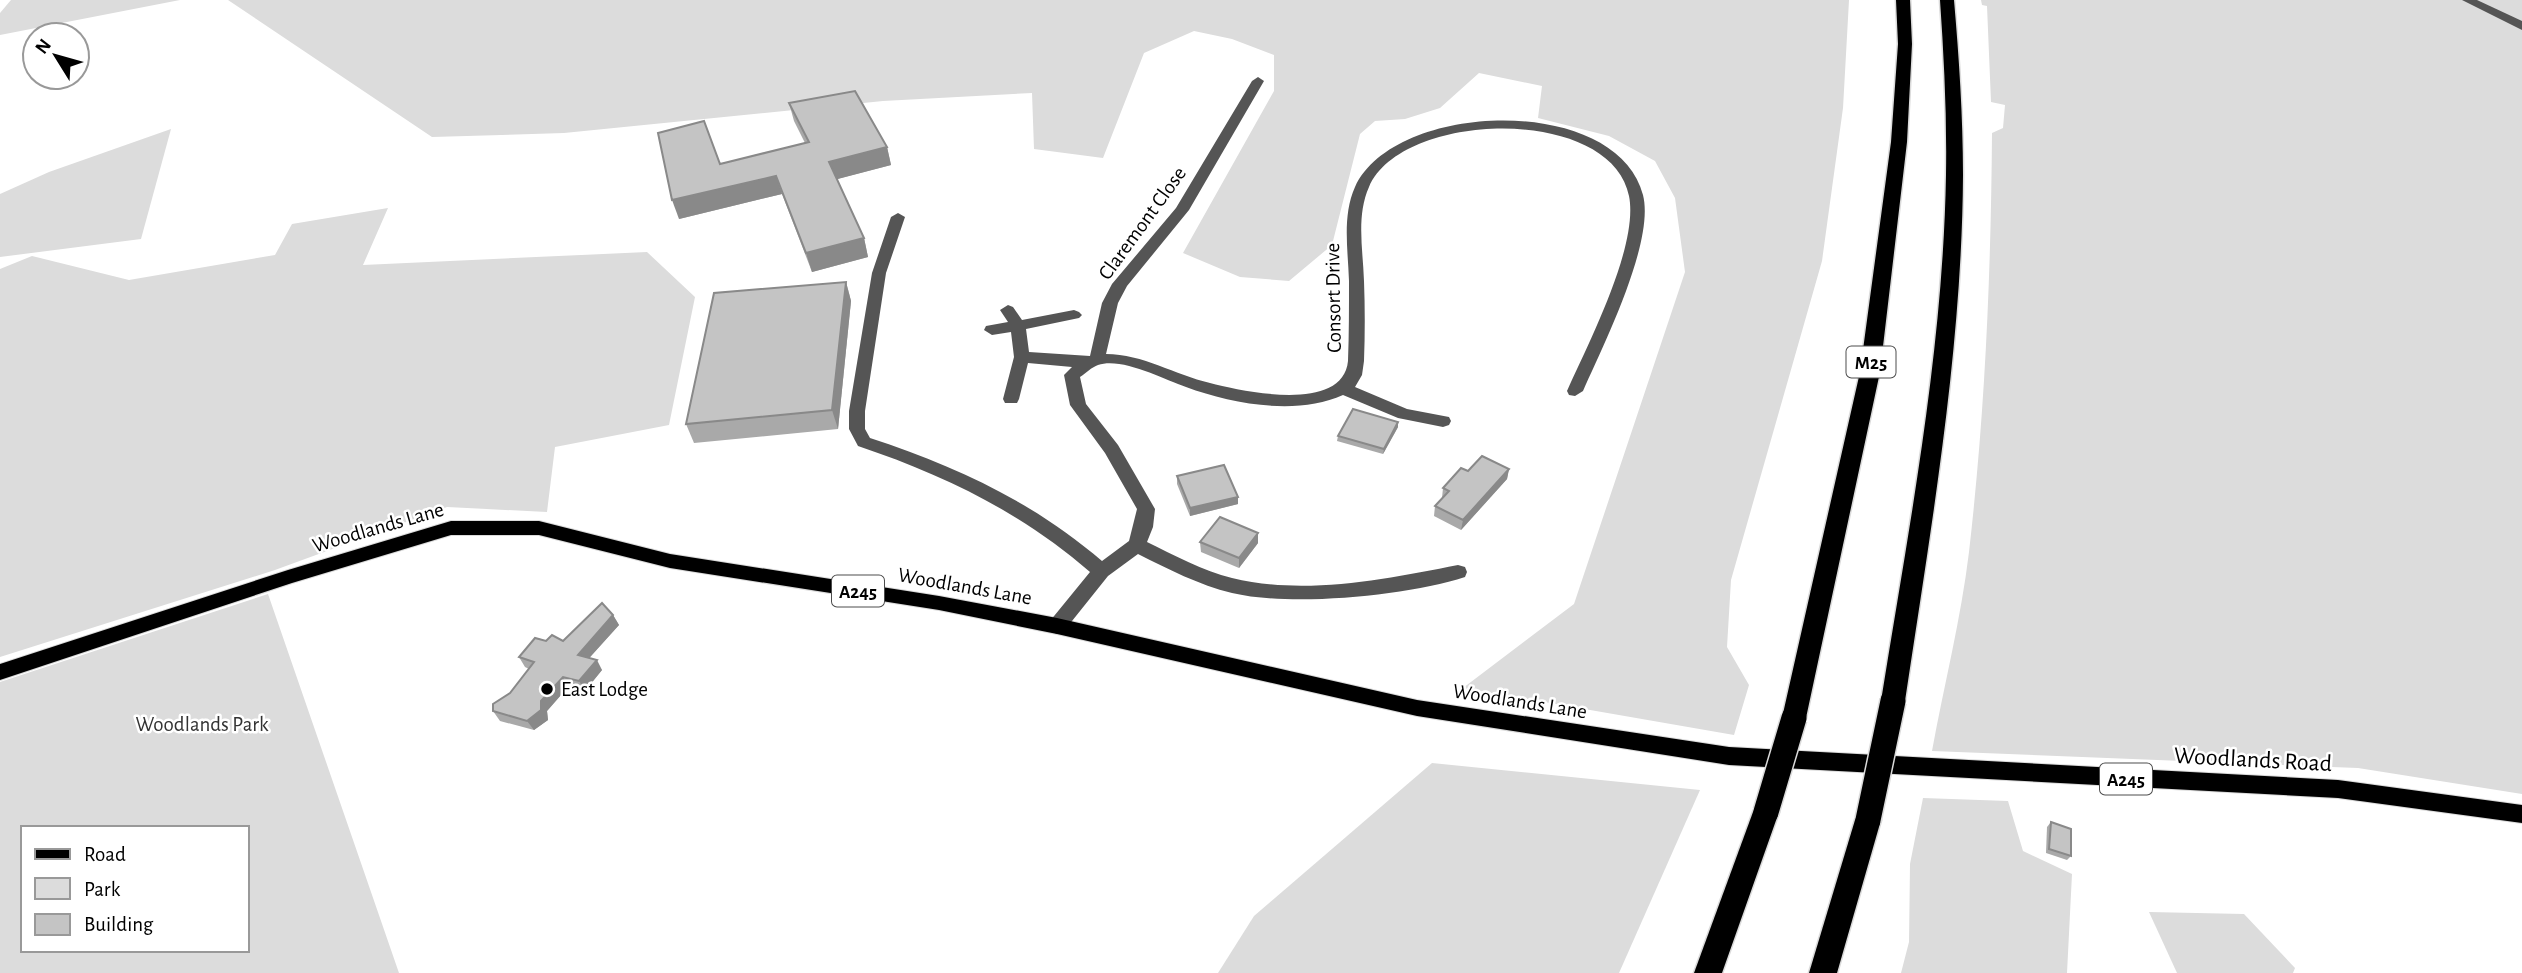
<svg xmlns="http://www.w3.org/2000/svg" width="2522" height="973" font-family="'Alegreya Sans',sans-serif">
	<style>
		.green { fill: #dcdcdc; fill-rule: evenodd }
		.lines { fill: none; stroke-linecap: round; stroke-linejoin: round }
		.major-casing { stroke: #dbdbdb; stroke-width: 2 }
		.highway-casing { stroke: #dbdbdb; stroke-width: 3 }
		.minor { fill: #555; fill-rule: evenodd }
		.major { fill: #000; fill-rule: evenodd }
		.highway { fill: #000; fill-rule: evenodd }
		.highway-bridge-casing { stroke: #dbdbdb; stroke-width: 28; stroke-linecap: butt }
		.highway-bridge { stroke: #000; stroke-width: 25 }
		.wall { fill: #a9a9a9 }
		.shaded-wall { fill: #898989 }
		.building { fill: #c4c4c4; stroke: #898989; stroke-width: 2 }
		.poi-dot { fill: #000; stroke: #fff; stroke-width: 2.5 }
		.labels { text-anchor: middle; stroke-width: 5; stroke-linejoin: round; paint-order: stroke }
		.shield { fill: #fff; stroke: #4c4c4c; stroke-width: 2 }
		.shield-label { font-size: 19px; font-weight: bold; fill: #000 }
		.street-label { font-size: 21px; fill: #000; stroke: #fff }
		.poi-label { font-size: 21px; fill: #000; stroke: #fff; text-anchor: start }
		.park-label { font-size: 21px; fill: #333; stroke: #fff }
		.near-street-label { font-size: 24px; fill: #000; stroke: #fff }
	</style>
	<rect width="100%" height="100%" fill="#fff"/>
	<!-- green -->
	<g class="green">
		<path d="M11,0h169l-180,35v-22z"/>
		<path d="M228,0h1621l-6,108 -21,153 -91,319 -4,67 22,38 -15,50 -271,-47 111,-84 111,-332 -10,-74 -20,-37 -46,-25 -71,-18 4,-32 -63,-13 -39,35 -35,11 -30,2 -15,13 -28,111 -43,36 -49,-4 -57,-24 91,-162v-36l-42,-16 -38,-8 -50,22 -41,105 -69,-9 -2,-56 -149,8 -319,32 -132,4z"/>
		<path d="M1981,0h541v794l-164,-26 -426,-17c12,-66 29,-132 37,-199 16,-139 22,-278 23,-419l11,-5 2,-23 -14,-3 -4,-96 -5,-1z"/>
		<path d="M171,129l-30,110 -141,18v-63l49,-22z"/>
		<path d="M388,208l-25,57 284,-13 48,45 -26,128 -114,22 -8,65 -100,-5 -172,63 -275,87v-388l32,-13 97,24 146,-25 17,-31z"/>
		<path d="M268,594l131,379h-399v-291zM23,828h224v122h-224z"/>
		<path d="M1432,763l268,27 -81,183h-401l36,-57z"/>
		<path d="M1923,798l85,3 15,50 49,23 -5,99h-166l8,-31 1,-78z"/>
		<path d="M2149,912l95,2 51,54 -2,5h-116z"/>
	</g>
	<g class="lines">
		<defs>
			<path id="major" d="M451,521h88l131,33 269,42 118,22 360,82 312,47 609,33 184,25v18l-184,-25 -609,-33 -312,-49 -360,-82 -118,-24 -269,-42 -131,-33h-88l-159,48 -292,97v-16l288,-94z"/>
			<g id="highway">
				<path d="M1896,0h14l2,44 -5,98 -27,230 -74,346 -3,7 -9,3 -9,-3 -3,-7 78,-346 31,-230 7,-98z"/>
				<path d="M1940,0h14c5,58 9,116 9,175 -1,176 -32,352 -58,526l-3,7 -9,3 -9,-3 -3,-7c28,-174 62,-349 65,-526 1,-59 -2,-117 -6,-175z"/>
				<path d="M1766,801l9,3 4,8 -57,161h-28l59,-161 4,-8z"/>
				<path d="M1868,809l9,3 4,8 -44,153h-28l46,-153 4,-8z"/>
			</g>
		</defs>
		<!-- major casing -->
		<use href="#major" class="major-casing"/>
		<!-- highway casing -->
		<use href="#highway" class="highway-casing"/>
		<!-- minor -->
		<g class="minor">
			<path d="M2462,0h15l45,21v9z"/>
			<path d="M1258,77l6,4 -75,129 -62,76 -9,17 -12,51c37,0 69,21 104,29 35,9 133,30 138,-22 1,-27 1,-53 1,-80 -1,-31 -7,-65 6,-94 40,-87 262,-93 288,8 12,47 -40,151 -60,196l-8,5 -6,-1 -2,-4c21,-47 72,-145 62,-195 -18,-91 -227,-86 -260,-9 -13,29 -6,63 -5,94 1,27 1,53 0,80l-2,14 -7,12 52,22 42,8 2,4 -2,4 -6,2 -45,-9 -55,-23c-46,21 -111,9 -157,-8 -23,-8 -64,-30 -88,-22 -6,2 -12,8 -18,12l6,27 32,41 37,64 -2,18 -6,15c27,13 56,29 85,36 72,18 155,1 226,-13l7,2 2,5 -2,5c-59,19 -174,30 -233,16 -33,-8 -64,-24 -94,-39l-30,22 -44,55 -7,3 -7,-3 -3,-5 3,-5 40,-49c-69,-60 -146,-97 -232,-126l-9,-17v-18l23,-138 19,-56 7,-4 7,4 -19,56 -21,138v18l5,9c86,28 163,64 232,123l27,-20 8,-32 -32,-56 -35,-48 -6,-30 8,-8 -44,-4 -9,36 -2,4h-12l-2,-4 11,-42 -3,-25 -19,3 -8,-5 2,-4 22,-4 -8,-12 8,-5 5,2 9,13 52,-10 5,2 3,3 -3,3 -53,11 3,23 61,4 12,-53 10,-19 64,-76 76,-127z"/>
		</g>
		<!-- major -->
		<use href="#major" class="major"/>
		<!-- highway -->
		<use href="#highway" class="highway"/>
		<defs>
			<g id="highway-bridge">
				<path d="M1766,812l28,-94"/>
				<path d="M1868,820l25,-119"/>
			</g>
		</defs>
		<!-- highway-bridge casing -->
		<use href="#highway-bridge" class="highway-bridge-casing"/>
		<!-- highway-bridge -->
		<use href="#highway-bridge" class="highway-bridge"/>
	</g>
	<!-- wall -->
	<g class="wall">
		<path d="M789,103l98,44 4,18 -54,14 27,59 4,19 -56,15 -30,-78 -103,25 41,-55 85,-21 -11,-22z"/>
		<path d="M846,282l5,19 -13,128 -144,14 -8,-19z"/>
		<path d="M1398,422v5l-15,27 -46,-13 1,-5z"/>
		<path d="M1509,469l-2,10 -46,51 -27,-14 1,-10 7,-8 1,-10 25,-17z"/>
		<path d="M1177,476l61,28 -48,12 -13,-32z"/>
		<path d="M1200,542l58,1 -19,25 -38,-16z"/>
		<path d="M613,615l6,10 -30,33 13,12 -17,21 -17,-4 -21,24 1,9 -14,10 -34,-9 -7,-10 17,-18 19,-24 -4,-2 -6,-10 27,-16h17z"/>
		<path d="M2051,822l20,34 -4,4 -21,-7 1,-26z"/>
	</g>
	<!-- shaded-wall -->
	<g class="shaded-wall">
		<path d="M887,147l4,18 -57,15 -5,-18z"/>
		<path d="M776,176l6,18 -103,25 -7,-19z"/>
		<path d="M864,238l4,19 -56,15 -6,-19z"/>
		<path d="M846,282l5,19 -13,128 -6,-19z"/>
		<path d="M1398,422v5l-15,27 1,-5z"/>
		<path d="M1509,469l-2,10 -46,51 2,-10z"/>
		<path d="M1238,497v7l-48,12v-8z"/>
		<path d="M1258,533v10l-19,25v-10z"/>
		<path d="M613,615l6,10 -36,40 -5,-10z"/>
		<path d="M597,660l5,10 -17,21 -6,-10z"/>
		<path d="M563,677l5,10 -21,24 1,9 -14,10 -7,-9 14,-20z"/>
	</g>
	<!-- building -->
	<g class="building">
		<path d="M855,91l32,56 -58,15 35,76 -58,15 -30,-77 -104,24 -14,-67 46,-12 16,43 89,-22 -20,-39z"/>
		<path d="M846,282l-14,128 -146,14 28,-131z"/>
		<path d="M1353,409l45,13 -14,27 -46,-13z"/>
		<path d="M1482,456l27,13 -46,51 -28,-14 14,-15 -6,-3 18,-20 7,3z"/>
		<path d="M1224,465l14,32 -48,11 -13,-32z"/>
		<path d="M1220,517l38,16 -19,25 -39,-16z"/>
		<path d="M602,603l11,12 -35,40 19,5 -18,21 -16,-4 -22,24v9l-14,11 -34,-10v-7l17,-11 24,-31 -15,-5 16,-19 11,3 6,-6 11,6z"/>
		<path d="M2051,822l20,7v27l-22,-7z"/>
	</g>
	<!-- markers -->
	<circle class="poi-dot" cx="547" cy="689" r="7"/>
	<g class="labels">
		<!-- shield labels -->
		<g class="shield">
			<rect x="1846.5" y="346.5" width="49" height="31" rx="5"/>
			<rect x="832" y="575.5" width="52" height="31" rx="5"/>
			<rect x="2100" y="763.5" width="52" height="31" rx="5"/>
		</g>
		<g class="shield-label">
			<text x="1871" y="369">M25</text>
			<text x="858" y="598">A245</text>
			<text x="2126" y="786">A245</text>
		</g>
		<!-- street labels -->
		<g class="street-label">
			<text transform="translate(1142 223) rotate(-54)" y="7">Claremont Close</text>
			<text transform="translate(1333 298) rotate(-91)" y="7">Consort Drive</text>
			<text transform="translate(378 527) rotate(-16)" y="7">Woodlands Lane</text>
			<text transform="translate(965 586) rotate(10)" y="7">Woodlands Lane</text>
			<text transform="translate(1520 701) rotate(9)" y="7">Woodlands Lane</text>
		</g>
		<!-- poi labels -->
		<g class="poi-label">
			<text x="561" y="696">East Lodge</text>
		</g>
		<!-- park labels -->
		<g class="park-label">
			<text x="202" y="731">Woodlands Park</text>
		</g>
		<!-- near-street labels -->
		<g class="near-street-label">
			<text transform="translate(2253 759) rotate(3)" y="8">Woodlands Road</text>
		</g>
	</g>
	<!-- legend -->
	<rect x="21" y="826" width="228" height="126" fill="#ffffff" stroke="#999999" stroke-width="2"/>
	<rect x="35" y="849" width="35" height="10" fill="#000000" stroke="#999999" stroke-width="2"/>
	<text x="84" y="861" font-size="21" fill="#000000">Road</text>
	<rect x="35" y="878" width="35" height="21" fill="#dcdcdc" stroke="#999999" stroke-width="2"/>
	<text x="84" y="896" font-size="21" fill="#000000">Park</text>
	<rect x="35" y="914" width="35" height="21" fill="#c4c4c4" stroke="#999999" stroke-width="2"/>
	<text x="84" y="931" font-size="21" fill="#000000">Building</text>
	<!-- north arrow -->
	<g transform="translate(56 56) rotate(307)"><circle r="33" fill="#ffffff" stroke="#999999" stroke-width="2"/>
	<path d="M0-5L12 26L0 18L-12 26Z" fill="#000000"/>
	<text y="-10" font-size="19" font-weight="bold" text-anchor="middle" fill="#000000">N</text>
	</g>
</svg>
